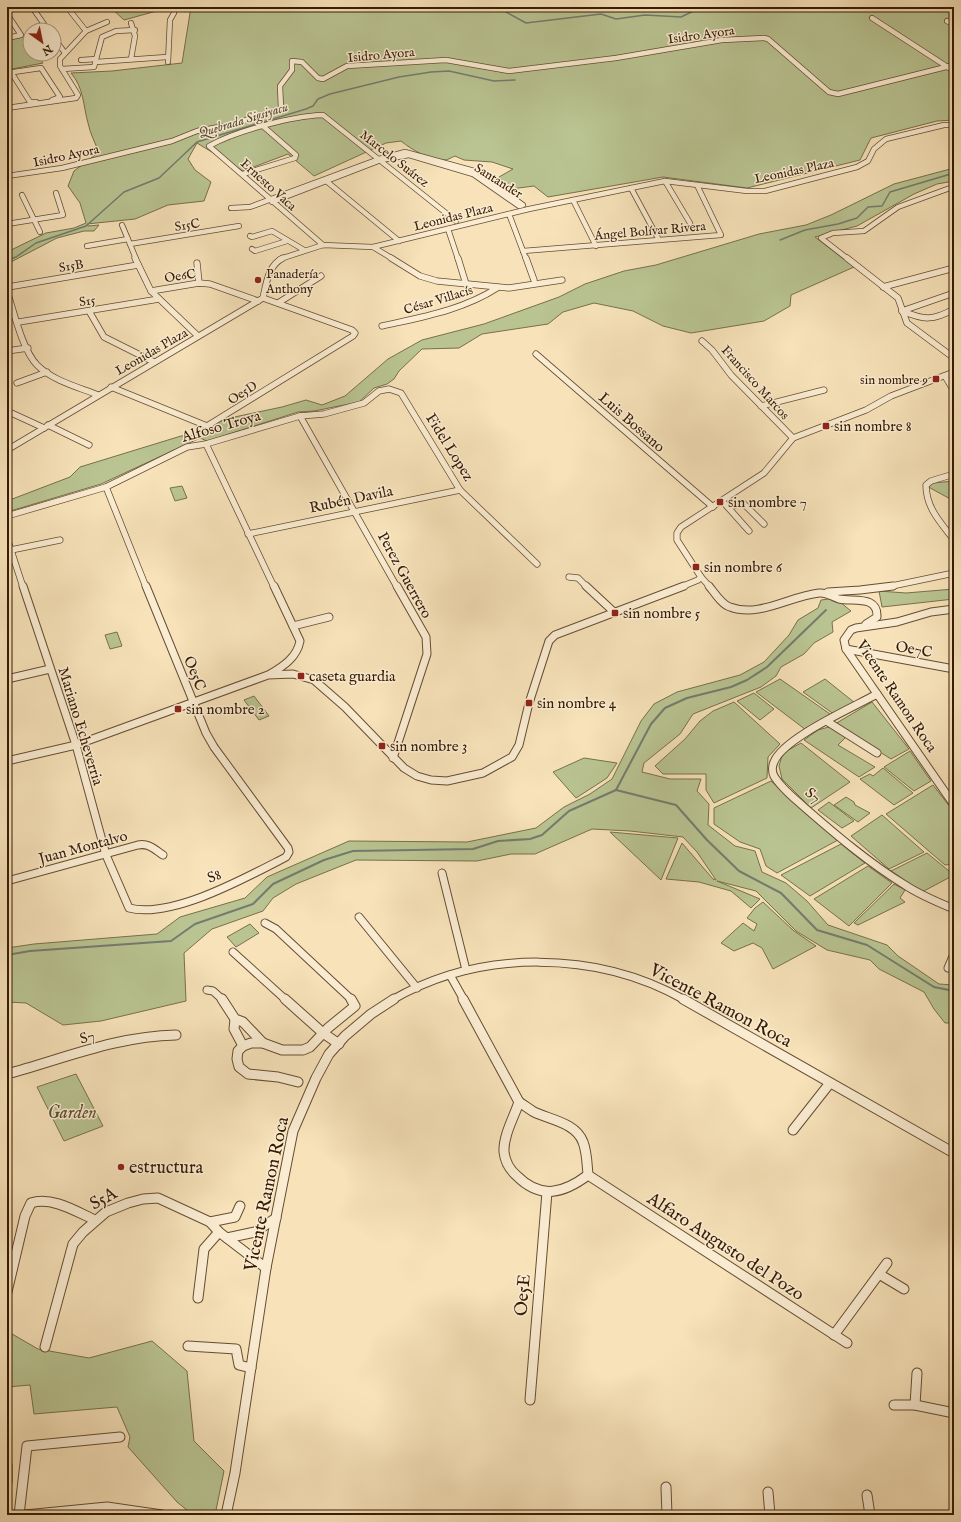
<svg xmlns="http://www.w3.org/2000/svg" width="961" height="1522" font-family="'IM FELL English',serif">
	<style>
		.green { fill: #b9c492; stroke: #78704b }
		.lines { fill: none; stroke-linecap: round; stroke-linejoin: round }
		.stream-far1 { stroke: #747c6f; stroke-width: 1.5 }
		.stream { stroke: #747c6f; stroke-width: 2 }
		.street-far3-casing { stroke: #664d31; stroke-width: 6 }
		.street-far2-casing { stroke: #664d31; stroke-width: 7 }
		.street-far1-casing { stroke: #664d31; stroke-width: 9 }
		.street-casing { stroke: #664d31; stroke-width: 11 }
		.street-far3 { stroke: #faecd2; stroke-width: 4.5 }
		.street-far2 { stroke: #faecd2; stroke-width: 5.5 }
		.street-far1 { stroke: #faecd2; stroke-width: 7 }
		.street { stroke: #faecd2; stroke-width: 9 }
		.poi-dot { fill: #8f2418; stroke: #faecd2; stroke-width: 1.5 }
		.labels { text-anchor: middle; stroke-width: 3; stroke-linejoin: round; paint-order: stroke }
		.far-street-label { font-size: 13px; fill: #361b04; stroke: #faecd2 }
		.far-water-label { font-size: 13px; font-style: italic; fill: #554c39; stroke: #faecd2 }
		.far-poi-label { font-size: 13px; fill: #361b04; stroke: #faecd2; text-anchor: start }
		.street-label { font-size: 15px; fill: #361b04; stroke: #faecd2 }
		.poi-label { font-size: 15px; fill: #361b04; stroke: #faecd2; text-anchor: start }
		.near-street-label { font-size: 18px; fill: #361b04; stroke: #faecd2 }
		.near-park-label { font-size: 18px; font-style: italic; fill: #5d4e2f; stroke: #faecd2 }
		.near-poi-label { font-size: 18px; fill: #361b04; stroke: #faecd2; text-anchor: start }
	</style>
	<rect width="100%" height="100%" fill="#f7e2b9"/>
	<filter id="stains"><feTurbulence type="fractalNoise" baseFrequency=".005" numOctaves="4"/><feColorMatrix values="0 0 0 0 .2 0 0 0 0 .09 0 0 0 0 .02 0 0 0 .5 -.17"/></filter>
	<radialGradient id="worn" r=".72"><stop offset=".6" stop-color="#630" stop-opacity="0"/><stop offset="1" stop-color="#630" stop-opacity=".3"/></radialGradient>
	<!-- green -->
	<g class="green">
		<path d="M110,7h61l-47,13z"/>
		<path d="M191,7h763v113l-17,1 -66,17 -11,22 -113,28 -84,-11 -115,20 -14,-11 -23,3 -12,-12 14,-8 -21,-7 -28,-2 -9,-4c-3,1 -7,4 -10,4 -14,1 -33,-10 -44,-19l-15,2 -72,33 -26,-22 -45,17 -46,-28 -9,16 7,11 16,12 -7,19 -36,4 -33,14 -48,5 1,2 11,-1 -5,6h-10l-27,7 -50,26v-12l39,-19 28,-5 12,-5 -6,-20 -12,-17 6,-15 25,-19c-4,-9 -9,-19 -11,-29 -5,-18 -4,-35 -17,-50l41,-2 70,-8z"/>
		<path d="M26,36l4,6v12h7l6,9 -36,7v-31z"/>
		<path d="M954,168v13l-17,3 -23,10 -57,32 -42,11 39,30 -63,28 -1,11 -26,15 -73,12 -28,-7 -30,-15 -39,-8 -31,9 -15,12 -66,10 -23,14 -37,1 -23,22 -5,8 -7,5 -13,4 -15,14 -45,9 -16,1 -91,29 -7,-3 -99,46 -94,28v-11l63,-24 10,-10 101,-31 15,-1 29,-16 57,-12 24,-7 16,5 23,-9 43,-37 34,-19 62,-16 75,-27 26,-13 39,-13 32,-6 103,-31 47,-9 25,-10 63,-31z"/>
		<path d="M954,481v20l-31,-17z"/>
		<path d="M182,486l5,12 -12,3 -5,-13z"/>
		<path d="M954,589v10l-72,8 -3,-16 27,2z"/>
		<path d="M829,599l11,3 11,9 -19,11 1,10 -19,11 -10,11 -23,13 -5,9 -15,11 -68,27 -13,20 -36,29 -2,9 28,7h31l-4,12 12,13 -1,21 27,21 20,5 7,21 24,11 21,18 21,24 59,20 11,11 41,28 15,1v38h-9l-11,-14 -10,-17 -45,-23 -9,-9 -43,-10 -31,-19 -40,-40 -39,-10 43,18 -9,9 -20,-17 -32,-9 -33,-3 16,-36 31,36 3,1 -19,-28 -14,-15 -53,-6 -38,-2 -57,25h-24l-34,7 -121,-1 -60,24 -23,14 -10,13 -51,18 -28,24 2,48 -85,20 -38,4 -37,-22 -19,-1v-54l27,-4 123,-10 23,-17 65,-19 22,-21 82,-36 118,1 69,-14 28,-21 26,-13 22,-15 29,-58 13,-17 23,-12 63,-17 24,-13 25,-27 9,-15 20,-12 3,-8z"/>
		<path d="M117,632l5,14 -12,3 -5,-14z"/>
		<path d="M780,679l50,35 -24,16 -50,-38z"/>
		<path d="M825,679l30,24 -20,12 -32,-23z"/>
		<path d="M754,693l20,16 -14,11 -23,-19z"/>
		<path d="M254,696l15,20 -10,4 -15,-20z"/>
		<path d="M734,702l46,42 -12,13 -1,21 -53,25 -8,-13v-16h-43l-8,-8 30,-27 15,-18 13,-10z"/>
		<path d="M872,702l37,47 -18,10 -56,-35z"/>
		<path d="M829,727l17,10 -8,8 37,22 -16,10 -55,-37 14,-10z"/>
		<path d="M801,743l49,39 -39,26 -29,-29 -3,-13 4,-13z"/>
		<path d="M910,751l21,30 -17,10 -30,-24z"/>
		<path d="M584,758l33,5 -10,15 -31,20 -23,-26z"/>
		<path d="M883,768l30,25 -19,12 -34,-26 10,-5 3,2z"/>
		<path d="M771,781l67,59 -61,33 -11,-7 -6,-17 -20,-7 -26,-18v-16z"/>
		<path d="M933,785l21,27v52l-9,1 -59,-51z"/>
		<path d="M846,797l8,5 1,3 15,8 -12,9 -24,-17z"/>
		<path d="M829,802l25,19 -12,7 -24,-18z"/>
		<path d="M882,815l42,37 -35,17 -38,-33z"/>
		<path d="M610,832l68,6 -17,42z"/>
		<path d="M841,844l24,19 -55,33 -29,-21z"/>
		<path d="M927,853l27,22 -32,17 -31,-21z"/>
		<path d="M868,866l24,17 -43,43 -35,-27z"/>
		<path d="M894,884l11,6 -5,8 5,4 -47,23 -4,-2z"/>
		<path d="M763,902l31,29 22,15 -43,23 -11,-21 -9,-5 -19,8 -13,-8 22,-20 11,8 3,-7 -10,-6 8,-10z"/>
		<path d="M250,924l9,9 -23,14 -9,-10z"/>
		<path d="M76,1074l27,52 -39,15 -27,-54z"/>
		<path d="M7,1331l31,18 51,9 63,-17 35,30 7,70 30,30 -9,44h-22l-16,-13 -49,-55 2,-10 -13,-30 -83,7 -4,-29 -23,2z"/>
	</g>
	<g class="lines">
		<!-- stream-far1 -->
		<g class="stream-far1">
			<path d="M497,7l29,16 75,-9 15,5 29,-4 36,2 21,-10"/>
			<path d="M780,240l25,-10 33,-6 19,-6 11,-11 14,-1 8,-14 64,-19"/>
			<path d="M7,260l9,-3 20,-14 50,-17 38,-34 35,-14 38,-36 109,-33 7,-3 5,-7 12,-5 69,-17 32,-5 18,-1 45,10 21,-1"/>
		</g>
		<!-- stream -->
		<g class="stream">
			<path d="M616,790l60,15 31,35 32,31 42,22 36,37 50,15 67,42 20,4"/>
			<path d="M7,955l23,-4 141,-10 24,-17 58,-20 20,-20 51,-24 29,-9 120,-2 25,-8 32,-2 12,-4 27,-24 47,-21 35,-66 14,-16 22,-10 44,-11 16,-7 20,-13 59,-57"/>
		</g>
		<defs>
			<g id="street-far3">
				<path d="M32,7l16,23"/>
				<path d="M67,7l19,24"/>
				<path d="M34,10l16,-3"/>
				<path d="M7,14l14,21 -14,3"/>
				<path d="M872,18l77,50"/>
				<path d="M947,21l7,4"/>
				<path d="M131,23l4,13 -4,23"/>
				<path d="M54,38l11,15"/>
				<path d="M81,60l15,-1"/>
				<path d="M96,62l71,-5"/>
				<path d="M168,62l2,-42 4,-7"/>
				<path d="M62,69l32,-2 8,-30 14,-6 19,-1"/>
				<path d="M11,72l19,30h6"/>
				<path d="M7,73l34,-5 19,29 -8,3"/>
				<path d="M7,108l69,-10 2,-3 -18,-29v-7l26,-28 21,-9"/>
				<path d="M243,174l52,-16 1,-3 -32,-28"/>
				<path d="M7,176l55,-8 110,-27 25,-10 33,-6 48,-15 3,-2 -1,-22 12,-16v-9l10,1 16,16 5,1 24,-13 99,-6 63,11 107,-13 106,-18 42,-2 4,1 61,53 9,2 116,-29"/>
				<path d="M325,180l74,61"/>
				<path d="M665,181l25,42"/>
				<path d="M631,188l28,52"/>
				<path d="M22,195l18,37"/>
				<path d="M573,200l23,46"/>
				<path d="M231,208l19,-1 129,-48 26,-7 73,20 45,33 -4,1 -46,-32 -64,-19 -28,5 -109,42"/>
				<path d="M509,214l17,45"/>
				<path d="M7,224l56,-9 -7,-22"/>
				<path d="M122,225l8,19"/>
				<path d="M448,229l10,30"/>
				<path d="M250,236l2,1 20,-6 32,19"/>
				<path d="M7,241l1,3"/>
				<path d="M323,245l-114,-99c27,-15 83,-30 114,-31l133,106"/>
				<path d="M87,246l41,-7"/>
				<path d="M373,247l20,12"/>
				<path d="M252,249l3,2 32,-10"/>
				<path d="M523,251l198,-16 -24,-50"/>
				<path d="M136,259l-6,-15 109,-18"/>
				<path d="M280,259l43,-14 50,2 156,-38 136,-28 82,10h18l92,-24 11,-6 6,-12 12,-10 58,-14h10"/>
				<path d="M848,259l-27,-21 12,-5 31,-2 34,-24 52,-19 4,2"/>
			</g>
			<g id="street-far2">
				<path d="M135,258l16,33 47,45"/>
				<path d="M391,258l29,18 17,5 72,7 53,-8"/>
				<path d="M458,258l8,26"/>
				<path d="M526,258l8,22"/>
				<path d="M847,258l51,40 9,25 47,35"/>
				<path d="M197,263l2,20"/>
				<path d="M8,287l130,-22"/>
				<path d="M883,287l71,-19"/>
				<path d="M7,291c7,21 15,58 30,74 16,16 41,22 61,30"/>
				<path d="M151,291l48,-8 11,1 48,17"/>
				<path d="M278,303l43,-27"/>
				<path d="M89,311l15,26 50,25"/>
				<path d="M902,311c22,9 31,10 52,-2"/>
				<path d="M902,311l49,-17"/>
				<path d="M19,322l140,-23"/>
				<path d="M382,326c40,-9 81,-16 115,-38"/>
				<path d="M702,341l10,9 19,25 62,63"/>
				<path d="M7,351l21,-3"/>
				<path d="M536,354l177,153"/>
				<path d="M945,376l9,15"/>
				<path d="M17,383l30,-11"/>
				<path d="M111,387l96,39 146,-90 2,-3 -3,-3 -89,-32"/>
				<path d="M761,406l63,-16"/>
				<path d="M7,411l37,17"/>
				<path d="M300,416l97,171"/>
				<path d="M48,425l41,20"/>
				<path d="M206,444l68,143"/>
				<path d="M7,450l256,-152c3,-13 5,-33 20,-40"/>
				<path d="M954,474l-23,7 -5,4c0,23 15,38 28,55"/>
				<path d="M106,487l40,100"/>
				<path d="M725,504l24,27"/>
				<path d="M728,507l15,-4 21,21"/>
				<path d="M7,516l99,-29 81,-40 19,-3 94,-28 24,-2 40,-11 15,-12 10,-2 12,4 59,97 77,74"/>
				<path d="M248,534l212,-44"/>
				<path d="M7,538l16,49"/>
				<path d="M11,550l49,-10"/>
				<path d="M569,577l9,1 9,9"/>
				<path d="M701,577l9,10"/>
				<path d="M681,587l17,-7 3,-3 -24,-37v-7l4,-6 83,-54 29,-35 73,-28 25,-14 63,-24"/>
				<path d="M887,587l67,-14"/>
			</g>
			<g id="street-far1">
				<path d="M23,586l53,159 30,110 23,53c43,11 118,-31 157,-51l3,-5 -1,-4 -74,-101 -8,-14 -60,-147"/>
				<path d="M586,586l29,27"/>
				<path d="M709,586c5,6 13,19 21,21 29,11 60,-11 89,-14 8,-1 13,4 20,6 15,3 39,-4 38,18l-11,7"/>
				<path d="M828,592l32,-2 33,-4"/>
				<path d="M954,609l-23,3 -34,10 -41,6 -5,2 -7,10 2,9 108,156"/>
				<path d="M293,626l36,-9"/>
				<path d="M846,649l108,20"/>
				<path d="M270,674c14,-8 27,-17 30,-33l-26,-55"/>
				<path d="M7,679l43,-10"/>
				<path d="M877,694c-23,13 -94,44 -103,68 -2,4 -2,10 0,14 7,12 20,22 30,31 31,27 65,56 101,78 15,10 32,17 49,24"/>
				<path d="M828,722l49,31"/>
				<path d="M393,758l34,-104 -1,-17 -29,-51"/>
				<path d="M7,761l69,-16 192,-70 25,-1 21,6 31,27 59,61 13,8 14,4 16,1 36,-8 29,-16 7,-12 10,-42 20,-62 6,-6 129,-49"/>
				<path d="M442,873l24,97"/>
				<path d="M7,881l131,-36c11,-2 16,4 25,10"/>
				<path d="M359,917l58,71"/>
				<path d="M265,923l11,6 76,71"/>
				<path d="M233,952l53,48"/>
				<path d="M948,968l6,-14"/>
				<path d="M450,975l14,25"/>
				<path d="M207,990l6,1 10,9"/>
				<path d="M392,1000c88,-51 205,-50 293,0"/>
			</g>
			<g id="street">
				<path d="M222,999l13,20 8,3 20,21"/>
				<path d="M285,999l38,34 16,11"/>
				<path d="M463,999l56,103"/>
				<path d="M683,999l271,154"/>
				<path d="M235,1019l-1,10 9,17"/>
				<path d="M7,1074c56,-15 110,-38 169,-39"/>
				<path d="M298,1082l-20,-5 -30,-3 -9,-7 -2,-8 1,-8 5,-5 8,-3h12l19,7h21l7,-3 18,-19 27,-22 -4,-7"/>
				<path d="M519,1102c5,3 10,7 15,10 17,8 42,11 49,30 4,10 4,22 5,33 -24,18 -47,25 -71,1 -7,-6 -12,-15 -13,-24 -1,-16 10,-35 15,-50z"/>
				<path d="M793,1130l37,-47"/>
				<path d="M588,1175l259,168"/>
				<path d="M210,1222l25,-5 5,-11"/>
				<path d="M227,1238l28,-6 21,-14"/>
				<path d="M879,1274l25,15"/>
				<path d="M7,1292l18,-76 6,-13c21,-7 46,9 64,17"/>
				<path d="M198,1298l6,-49 15,-17"/>
				<path d="M834,1335l53,-72"/>
				<path d="M188,1346l48,3 3,16 12,3"/>
				<path d="M45,1347l28,-103 10,-12 23,-20 22,-9 15,-4 15,-1 52,24 9,10 47,36"/>
				<path d="M530,1400l17,-208"/>
				<path d="M894,1405h21l39,8"/>
				<path d="M915,1405l2,-32"/>
				<path d="M7,1465v17"/>
				<path d="M666,1487l1,28"/>
				<path d="M768,1492l2,23"/>
				<path d="M867,1495l3,20"/>
				<path d="M19,1515l8,-69 93,-9"/>
				<path d="M25,1515l82,-8 55,8"/>
				<path d="M226,1515l9,-42 31,-205 27,-137 23,-53 13,-24 16,-18 26,-22 23,-15"/>
			</g>
		</defs>
		<!-- street-far3 casing -->
		<use href="#street-far3" class="street-far3-casing"/>
		<!-- street-far2 casing -->
		<use href="#street-far2" class="street-far2-casing"/>
		<!-- street-far1 casing -->
		<use href="#street-far1" class="street-far1-casing"/>
		<!-- street casing -->
		<use href="#street" class="street-casing"/>
		<!-- street-far3 -->
		<use href="#street-far3" class="street-far3"/>
		<!-- street-far2 -->
		<use href="#street-far2" class="street-far2"/>
		<!-- street-far1 -->
		<use href="#street-far1" class="street-far1"/>
		<!-- street -->
		<use href="#street" class="street"/>
	</g>
	<!-- markers -->
	<g class="poi-dot">
		<circle cx="258" cy="280" r="4"/>
		<rect x="932" y="375" width="8" height="8" rx="2"/>
		<rect x="822" y="422" width="8" height="8" rx="2"/>
		<rect x="716" y="498" width="8" height="8" rx="2"/>
		<rect x="692" y="563" width="8" height="8" rx="2"/>
		<rect x="611" y="609" width="8" height="8" rx="2"/>
		<rect x="297" y="672" width="8" height="8" rx="2"/>
		<rect x="525" y="699" width="8" height="8" rx="2"/>
		<rect x="174" y="705" width="8" height="8" rx="2"/>
		<rect x="378" y="742" width="8" height="8" rx="2"/>
		<circle cx="121" cy="1167" r="4"/>
	</g>
	<g class="labels">
		<!-- far-street labels -->
		<g class="far-street-label">
			<text transform="translate(701 34) rotate(-8)" y="5">Isidro Ayora</text>
			<text transform="translate(381 54) rotate(-5)" y="5">Isidro Ayora</text>
			<text transform="translate(66 155) rotate(-12)" y="5">Isidro Ayora</text>
			<text transform="translate(395 158) rotate(38)" y="5">Marcelo Suárez</text>
			<text transform="translate(794 170) rotate(-12)" y="5">Leonidas Plaza</text>
			<text transform="translate(499 180) rotate(32)" y="5">Santander</text>
			<text transform="translate(269 184) rotate(42)" y="5">Ernesto Vaca</text>
			<text transform="translate(453 216) rotate(-14)" y="5">Leonidas Plaza</text>
			<text transform="translate(187 224) rotate(-9)" y="5">S15C</text>
			<text transform="translate(650 230) rotate(-5)" y="5">Ángel Bolívar Rivera</text>
			<text transform="translate(71 265) rotate(-9)" y="5">S15B</text>
			<text transform="translate(180 275) rotate(-8)" y="5">Oe6C</text>
			<text transform="translate(438 299) rotate(-17)" y="5">César Villacís</text>
			<text transform="translate(87 300) rotate(-9)" y="5">S15</text>
			<text transform="translate(151 351) rotate(-30)" y="5">Leonidas Plaza</text>
			<text transform="translate(756 382) rotate(48)" y="5">Francisco Marcos</text>
			<text transform="translate(242 392) rotate(-32)" y="5">Oe5D</text>
		</g>
		<!-- far-water labels -->
		<g class="far-water-label">
			<text transform="translate(243 119) rotate(-17)" y="5">Quebrada Sigsiyacu</text>
		</g>
		<!-- far-poi labels -->
		<g class="far-poi-label">
			<text x="266" y="278">Panadería<tspan x="266" dy="15">Anthony</tspan></text>
			<text x="928" y="384" text-anchor="end">sin nombre 9</text>
		</g>
		<!-- street labels -->
		<g class="street-label">
			<text transform="translate(632 422) rotate(41)" y="5">Luis Bossano</text>
			<text transform="translate(221 426) rotate(-16)" y="5">Alfoso Troya</text>
			<text transform="translate(450 447) rotate(58)" y="5">Fidel Lopez</text>
			<text transform="translate(351 499) rotate(-12)" y="5">Rubén Davila</text>
			<text transform="translate(405 575) rotate(61)" y="5">Perez Guerrero</text>
			<text transform="translate(914 649) rotate(10)" y="5">Oe7C</text>
			<text transform="translate(195 673) rotate(68)" y="5">Oe5C</text>
			<text transform="translate(897 696) rotate(56)" y="5">Vicente Ramon Roca</text>
			<text transform="translate(81 726) rotate(73)" y="5">Mariano Echeverria</text>
			<text transform="translate(813 795) rotate(41)" y="5">S7</text>
			<text transform="translate(83 847) rotate(-15)" y="5">Juan Montalvo</text>
			<text transform="translate(214 876) rotate(-21)" y="5">S8</text>
			<text transform="translate(87 1037) rotate(-16)" y="5">S7</text>
		</g>
		<!-- poi labels -->
		<g class="poi-label">
			<text x="834" y="431">sin nombre 8</text>
			<text x="728" y="507">sin nombre 7</text>
			<text x="704" y="572">sin nombre 6</text>
			<text x="623" y="618">sin nombre 5</text>
			<text x="309" y="681">caseta guardia</text>
			<text x="537" y="708">sin nombre 4</text>
			<text x="186" y="714">sin nombre 2</text>
			<text x="390" y="751">sin nombre 3</text>
		</g>
		<!-- near-street labels -->
		<g class="near-street-label">
			<text transform="translate(721 1005) rotate(28)" y="6">Vicente Ramon Roca</text>
			<text transform="translate(266 1194) rotate(-78)" y="6">Vicente Ramon Roca</text>
			<text transform="translate(103 1198) rotate(-29)" y="6">S5A</text>
			<text transform="translate(726 1246) rotate(33)" y="6">Alfaro Augusto del Pozo</text>
			<text transform="translate(522 1295) rotate(-85)" y="6">Oe5E</text>
		</g>
		<!-- near-park labels -->
		<g class="near-park-label">
			<text x="72" y="1118">Garden</text>
		</g>
		<!-- near-poi labels -->
		<g class="near-poi-label">
			<text x="129" y="1173">estructura</text>
		</g>
	</g>
	<!-- margin -->
	<rect width="961" height="1522" fill="none" stroke="#f7e2b9" stroke-width="24"/>
	<rect x="8" y="8" width="945" height="1506" fill="none" stroke="#361b04" stroke-width="2"/>
	<rect x="12" y="12" width="937" height="1498" fill="none" stroke="#361b04"/>
	<!-- north arrow -->
	<g transform="translate(42 42) rotate(147)"><circle r="19" fill="#faecd2" stroke="#ac9880"/>
	<path d="M0-3L7 15L0 10L-7 15Z" fill="#8f2418"/>
	<text y="-6" font-size="11" font-weight="bold" text-anchor="middle" fill="#361b04">N</text>
	</g>
	<rect width="100%" height="100%" filter="url(#stains)"/>
	<rect width="100%" height="100%" fill="url(#worn)"/>
</svg>
